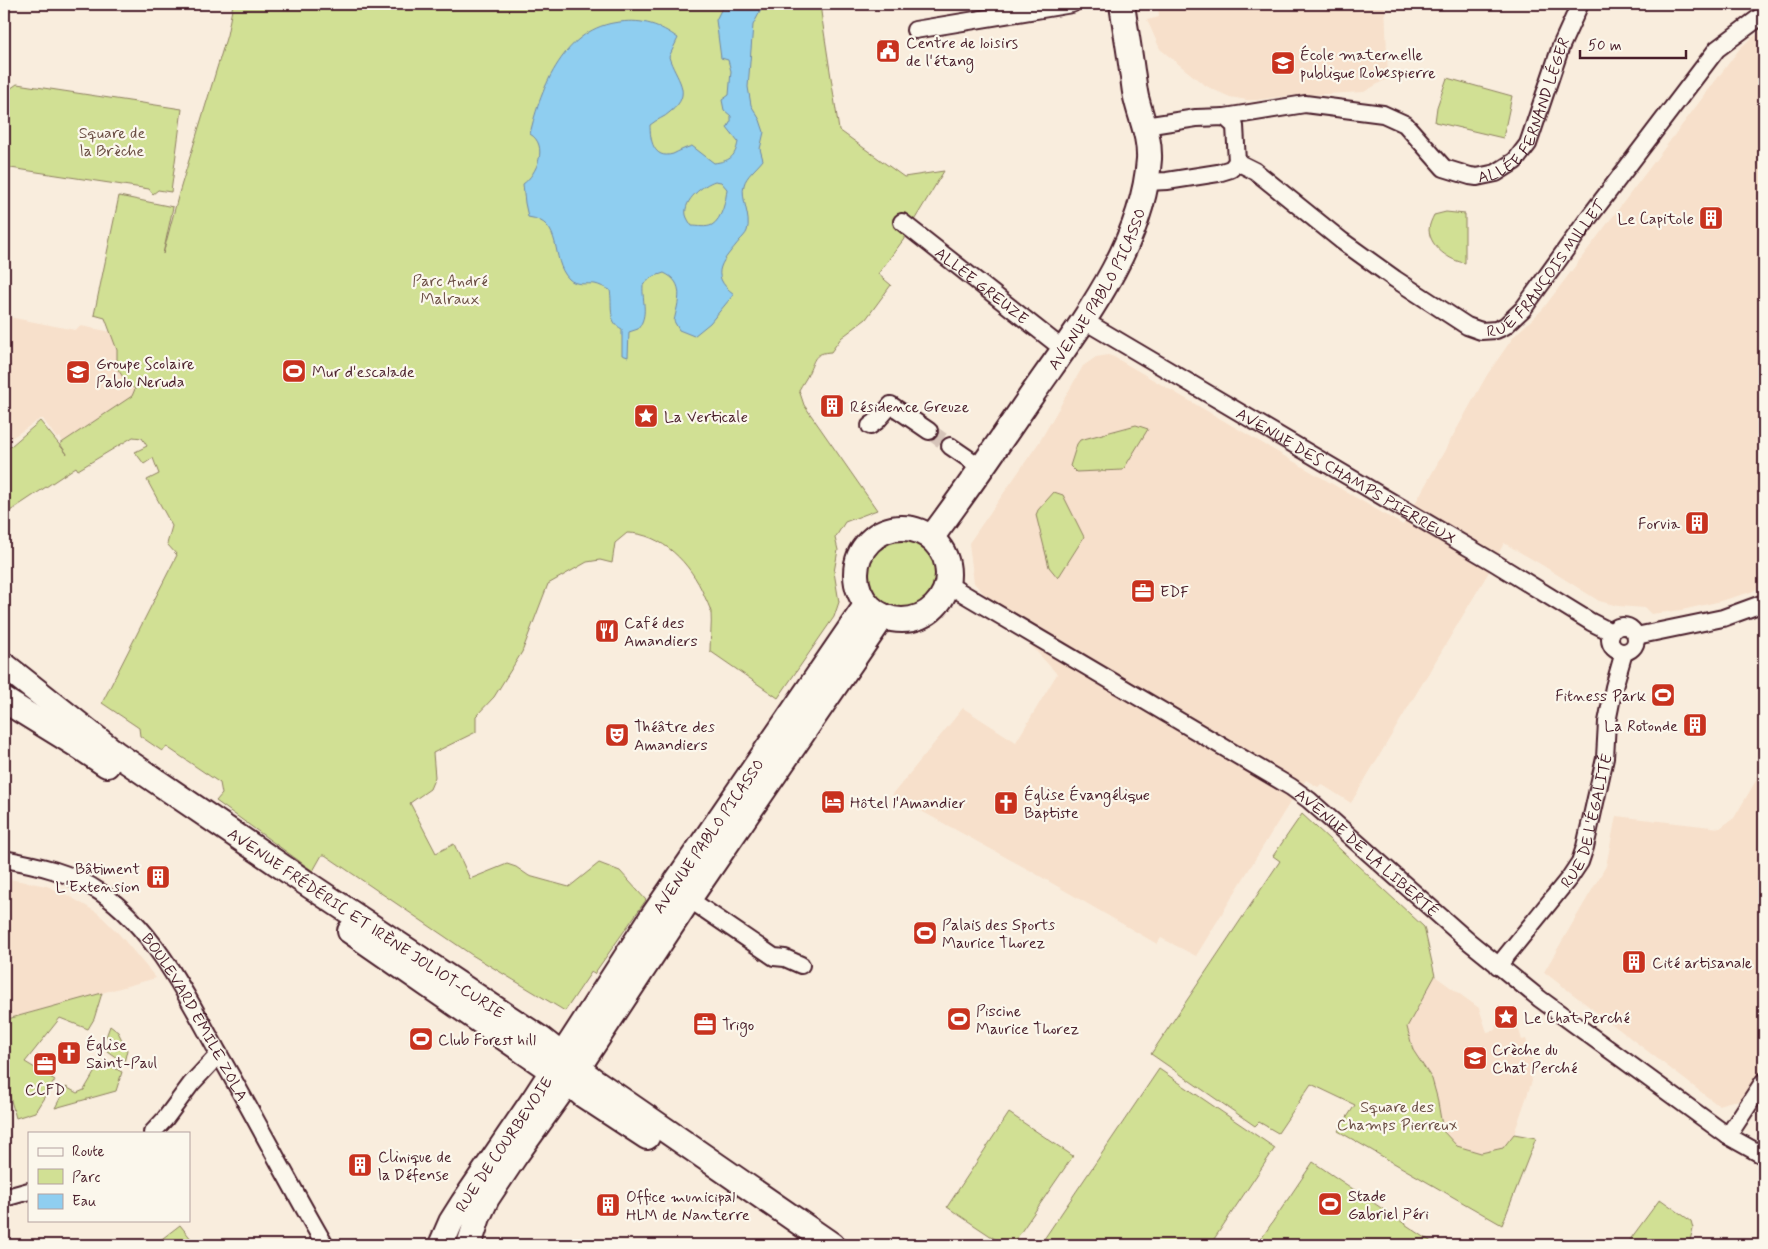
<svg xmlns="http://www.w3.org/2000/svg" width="1768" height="1249" font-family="Mynerve,sans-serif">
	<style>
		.built { fill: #f7e0cb }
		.green { fill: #d1e094; stroke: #8e8060 }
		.water { fill: #8fcef0; stroke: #7388a1; fill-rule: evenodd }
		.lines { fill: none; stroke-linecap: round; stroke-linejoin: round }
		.street-tunnel { stroke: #d6c4b9; stroke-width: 16; stroke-dasharray: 16 8; stroke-linecap: butt }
		.street-casing { stroke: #4a1f2b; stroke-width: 20 }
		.secondary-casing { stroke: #4a1f2b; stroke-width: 28 }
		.street { stroke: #fbf7ec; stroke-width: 16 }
		.secondary { stroke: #fbf7ec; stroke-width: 24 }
		.labels { text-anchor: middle; stroke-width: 4.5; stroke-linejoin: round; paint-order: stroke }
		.poi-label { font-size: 16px; fill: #4a1f2b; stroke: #fbf7ec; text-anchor: start }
		.street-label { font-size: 16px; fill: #4a1f2b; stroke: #fbf7ec }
		.park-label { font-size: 16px; fill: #6c4f45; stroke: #fbf7ec }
	</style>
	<rect width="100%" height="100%" fill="#f9eddd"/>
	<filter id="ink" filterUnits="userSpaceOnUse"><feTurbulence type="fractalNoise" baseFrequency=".02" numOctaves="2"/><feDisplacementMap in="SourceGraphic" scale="10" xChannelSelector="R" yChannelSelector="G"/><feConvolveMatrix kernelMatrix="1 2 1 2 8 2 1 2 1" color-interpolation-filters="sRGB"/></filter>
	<g filter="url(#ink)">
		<!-- built -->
		<g class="built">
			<path d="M1158,4h227l3,74 -24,14 -77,4 -30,4h-10l-17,-3 -18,-8 -9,-5 -43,-35 -13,-29 12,-3z"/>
			<path d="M1764,28v557l-13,7 -34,10 -35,8 -31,4 -6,-6 -27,-2 -19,-5 -57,-36 -38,-22 -17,32 -136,228 -30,-19 -3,3 -12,-7 -17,24 -93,152 -35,-18 -4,6 -126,-73 -139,-76 71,-87 53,34 41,-68 -83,-91 -5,-40 71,-102 43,-75 13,-9 12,-2 6,2 289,168 84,-150 27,-39 28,-26 199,-263z"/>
			<path d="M4,316l71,14 6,-4 62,12 14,55 -93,51 -4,-7 -3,2 -14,-20h-3l-36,24z"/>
			<path d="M1764,767v333l-31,1 -15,4 -174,-133 62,-106 10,-50 104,12 14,-10z"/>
			<path d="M4,878l43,8 22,10 29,17 21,21 37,44 -152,42z"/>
			<path d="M1435,976l44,32 8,24 9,-2 -1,-4 9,-3v-6l4,-1 1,6 7,-2 6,20 4,-1 8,27 -5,1 3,14 -18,53 -11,14 -22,5 -24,-7 -14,-15 -6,-34 -5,-18 -19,-29 -6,-23z"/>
		</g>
		<!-- green -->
		<g class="green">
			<path d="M233,4h590l-2,8 18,118 65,47 40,-6 -40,66v2l-26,35 13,11 -25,34 -25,19 -10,14c-17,1 -16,7 -22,20 -2,6 -7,12 -10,18l5,15 73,105 -32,12 -10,16 3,12 -4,22 5,30 -5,15 -56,81 -68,-47c0,-12 2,-26 1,-39 -1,-5 -5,-12 -7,-17 -13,-31 -42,-62 -77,-62l-12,10 -3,20 -12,-3 -13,2 -39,22 -26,68 -28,45 -18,19v16l-43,21 2,24 -5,12 -20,14 26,50 18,-9 16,35 37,-15 9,3 13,9 40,11 30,-24 21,8 26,29 -52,74 -2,-3 -27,40 -93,-56 -147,-100h-3l-9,16 -97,-70 6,-7 -2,-11 -53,-36 -5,4 -22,-15 -1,-8 -37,-25 75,-148 -10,-11 5,-18 -25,-46 12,-6 -6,-16 -9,6 -9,-12 12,-6 -5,-8 -9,-1 -55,33 -2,-3 -72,48v-63l36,-31 27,33 -7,-10 72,-48 3,-7 -8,-6 -10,-15v-18l-12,-32 -11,-3 25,-119 54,11 -10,47 16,-61 48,-158z"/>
			<path d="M1447,78l65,18 -9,42 -68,-16 2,-15z"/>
			<path d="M17,84l165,25 -11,83 -13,-2 -5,4 -4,-5 -145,-22v-74z"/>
			<path d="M1446,212l19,2v49c-15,-2 -35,-16 -36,-33 0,-5 3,-11 5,-15z"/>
			<path d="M1136,425l12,4 -25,41 -47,2 -6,-6 7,-22 3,-4z"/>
			<path d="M1054,492l9,3 21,42 -26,41 -9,-11 -13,-52 2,-5z"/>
			<circle cx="903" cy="574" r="39"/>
			<path d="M1302,814l122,113 11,49 -28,51 6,23 19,29 5,18 6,34 14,15 24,7 22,-5 11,-14 22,4 -34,87 -164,-94 17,-26 -44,-21 -33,49 -19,-11 -4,4 -104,-72 129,-193 -7,-5z"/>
			<path d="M102,993l-8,26 -6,10 -28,-11 -35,44 30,18 -20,32 -19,6 -12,-42v-56z"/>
			<path d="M110,1026l8,6 9,18 -3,13 -17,-12 6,-11 -7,-3z"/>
			<path d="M101,1061l21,11 -6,19 -61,17 11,-21 11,6 7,-3z"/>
			<path d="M1159,1069l116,79 -65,97h-170z"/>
			<path d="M1009,1113l64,43 -61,89h-8l-57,-38z"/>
			<path d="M1313,1162l123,83h-179z"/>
			<path d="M1660,1199l31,22 2,7 -4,17h-63z"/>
			<path d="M180,1225l16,20h-42z"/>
		</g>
		<!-- water -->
		<path class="water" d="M724,4h40l-11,21 -5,62 3,18 9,15 4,12 -4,17 3,11c-6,8 -17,16 -19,25 -4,14 8,32 3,46 -1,3 -5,7 -7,9 -16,20 -33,34 -6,54l-24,29 -16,13 -15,-6 -5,-9c4,-19 12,-38 -10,-48l-12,4 -9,8c-1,18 6,29 -5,44l-9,3 -1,25 -6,-2v-26c-15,-7 -9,-24 -12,-39 -5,-2 -10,-5 -15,-6 -9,-1 -19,2 -26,-5 -20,-20 -4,-57 -41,-62l-3,-14 -2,-19c14,-10 26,-39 7,-50 11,-47 35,-107 90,-112 23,-3 40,3 58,16l-9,19c6,21 26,36 1,55 -6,6 -13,7 -20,13 0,14 3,35 23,29 6,-3 12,-6 19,-8l22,17c15,-2 21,-5 24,-21l-11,-14 4,-7v-5l-7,-6 -2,-10 7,-5 2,-24 -3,-11 -7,-2 -5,-38zM715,181l6,1 6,7c-1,11 -5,30 -15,36 -6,3 -14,1 -20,1 -2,-3 -5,-7 -6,-11 -3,-15 17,-30 29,-34z"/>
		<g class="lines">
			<!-- street-tunnel -->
			<path class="street-tunnel" d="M929,431l21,15"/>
			<defs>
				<g id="street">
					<path d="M915,30l157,-26"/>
					<path id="s1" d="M1225,117l80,-13 78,10 22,10 39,44 26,8 7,1 19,-4 19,-12 13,-17 33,-98 19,-42"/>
					<path d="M1145,126l51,-8 29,-1 10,9 2,36"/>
					<path id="s2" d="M1237,162l18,9 87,70 53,38 72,47 14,5 15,-1 9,-4 18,-17 67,-93 127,-167 47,-35"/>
					<path d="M1147,182l20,-1 51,-8 13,-4 6,-7"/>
					<path id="s3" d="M902,222l161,127"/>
					<path id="s4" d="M1083,320l412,243 96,59 20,10"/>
					<path d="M870,426l7,-5 14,-16 38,26"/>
					<path d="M950,446l32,22"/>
					<path id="s5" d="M947,584l344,203 18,13 158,140 73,59 188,137 36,20"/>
					<circle cx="1623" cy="639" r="13"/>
					<path d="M1636,636l87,-18 41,-15"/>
					<path id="s6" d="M4,859c33,6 67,13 96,33 55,37 89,108 120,164 36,63 69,127 105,189"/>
					<path d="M689,899l85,58 11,1 16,7"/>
					<path id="s7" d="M1498,966l72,-89 10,-15 5,-15 20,-89 2,-36 7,-35 10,-35"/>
					<path d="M152,1133l13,-14 26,-35 28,-30"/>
					<path d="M1728,1136l36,-55"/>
					<path d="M4,1198l25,-7"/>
				</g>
				<g id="secondary">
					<circle cx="902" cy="574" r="46"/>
					<path id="s8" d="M931,538c34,-45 66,-92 98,-139 49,-71 114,-151 120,-240 1,-21 -7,-38 -12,-58 -3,-10 -3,-20 -5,-30 -3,-23 -7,-45 -10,-67"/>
					<path id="s9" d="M4,665l111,88 191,130 235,156 52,41 239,165"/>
					<path d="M4,700l73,45 30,20"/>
					<path d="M350,931l218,151 15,13 64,42"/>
					<path id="s10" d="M441,1245l10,-23 12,-19 71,-104 116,-179 217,-316"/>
					<path d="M469,1245l9,-28 9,-19 28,-42 63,-88 111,-169 194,-283"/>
				</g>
			</defs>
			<!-- street casing -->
			<use href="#street" class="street-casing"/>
			<!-- secondary casing -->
			<use href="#secondary" class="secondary-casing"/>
			<!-- street -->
			<use href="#street" class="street"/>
			<!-- secondary -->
			<use href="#secondary" class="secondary"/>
		</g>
	</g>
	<!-- icons -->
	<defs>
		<symbol id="civic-square" viewBox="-11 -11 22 22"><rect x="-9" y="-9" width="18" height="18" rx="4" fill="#c8321e" stroke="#fbf7ec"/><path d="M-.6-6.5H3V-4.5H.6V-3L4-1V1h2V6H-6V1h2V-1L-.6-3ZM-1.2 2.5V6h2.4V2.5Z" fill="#fff"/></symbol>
		<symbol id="school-square" viewBox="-11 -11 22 22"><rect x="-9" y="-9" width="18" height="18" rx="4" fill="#c8321e" stroke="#fbf7ec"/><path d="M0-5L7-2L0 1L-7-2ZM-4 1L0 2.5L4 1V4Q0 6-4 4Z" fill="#fff"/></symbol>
		<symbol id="building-square" viewBox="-11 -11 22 22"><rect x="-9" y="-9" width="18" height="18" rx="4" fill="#c8321e" stroke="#fbf7ec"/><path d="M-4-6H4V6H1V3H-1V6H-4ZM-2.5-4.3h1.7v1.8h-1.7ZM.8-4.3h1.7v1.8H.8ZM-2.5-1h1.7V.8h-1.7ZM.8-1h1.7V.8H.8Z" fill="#fff"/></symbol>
		<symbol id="stadium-square" viewBox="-11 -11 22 22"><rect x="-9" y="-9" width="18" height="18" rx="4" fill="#c8321e" stroke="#fbf7ec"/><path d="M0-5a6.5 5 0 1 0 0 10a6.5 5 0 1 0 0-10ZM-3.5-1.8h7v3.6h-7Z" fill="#fff"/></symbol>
		<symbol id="sight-square" viewBox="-11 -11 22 22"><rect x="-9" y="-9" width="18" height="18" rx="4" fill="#c8321e" stroke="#fbf7ec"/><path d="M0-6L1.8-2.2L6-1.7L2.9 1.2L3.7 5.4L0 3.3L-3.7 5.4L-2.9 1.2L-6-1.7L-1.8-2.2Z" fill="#fff"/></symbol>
		<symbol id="office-square" viewBox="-11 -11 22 22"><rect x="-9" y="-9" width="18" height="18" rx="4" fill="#c8321e" stroke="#fbf7ec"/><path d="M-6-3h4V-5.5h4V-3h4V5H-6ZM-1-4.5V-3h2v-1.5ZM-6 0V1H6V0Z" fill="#fff"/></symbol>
		<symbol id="restaurant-square" viewBox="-11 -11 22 22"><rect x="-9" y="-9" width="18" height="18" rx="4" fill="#c8321e" stroke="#fbf7ec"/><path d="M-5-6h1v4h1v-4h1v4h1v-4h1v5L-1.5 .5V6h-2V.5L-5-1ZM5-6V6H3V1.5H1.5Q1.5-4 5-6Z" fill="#fff"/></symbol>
		<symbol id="theatre-square" viewBox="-11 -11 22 22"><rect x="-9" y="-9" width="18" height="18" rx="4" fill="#c8321e" stroke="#fbf7ec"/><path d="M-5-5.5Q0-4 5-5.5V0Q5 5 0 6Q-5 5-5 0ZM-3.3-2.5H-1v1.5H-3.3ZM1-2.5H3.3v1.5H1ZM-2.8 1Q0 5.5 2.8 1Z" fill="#fff"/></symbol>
		<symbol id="hotel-square" viewBox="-11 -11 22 22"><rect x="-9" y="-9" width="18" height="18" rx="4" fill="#c8321e" stroke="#fbf7ec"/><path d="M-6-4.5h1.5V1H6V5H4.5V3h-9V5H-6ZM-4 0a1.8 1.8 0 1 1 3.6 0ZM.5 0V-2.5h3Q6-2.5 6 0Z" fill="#fff"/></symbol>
		<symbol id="church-square" viewBox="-11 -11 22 22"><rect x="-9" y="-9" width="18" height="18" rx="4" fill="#c8321e" stroke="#fbf7ec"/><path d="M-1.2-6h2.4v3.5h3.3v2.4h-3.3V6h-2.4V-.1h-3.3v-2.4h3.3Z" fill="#fff"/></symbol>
	</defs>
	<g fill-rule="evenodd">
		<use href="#civic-square" x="874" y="37" width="28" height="28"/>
		<use href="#school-square" x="1269" y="49" width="28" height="28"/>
		<use href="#building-square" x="1697" y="204" width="28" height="28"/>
		<use href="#stadium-square" x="280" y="357" width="28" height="28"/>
		<use href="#school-square" x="64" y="358" width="28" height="28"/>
		<use href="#building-square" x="818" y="392" width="28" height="28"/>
		<use href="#sight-square" x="632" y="402" width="28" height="28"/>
		<use href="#building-square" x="1683" y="509" width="28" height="28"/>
		<use href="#office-square" x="1129" y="577" width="28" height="28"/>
		<use href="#restaurant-square" x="593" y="617" width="28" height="28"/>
		<use href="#stadium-square" x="1649" y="681" width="28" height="28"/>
		<use href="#building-square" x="1681" y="711" width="28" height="28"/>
		<use href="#theatre-square" x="603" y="721" width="28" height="28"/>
		<use href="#hotel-square" x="819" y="788" width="28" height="28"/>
		<use href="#church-square" x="992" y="789" width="28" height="28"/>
		<use href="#building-square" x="144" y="863" width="28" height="28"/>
		<use href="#stadium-square" x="911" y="919" width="28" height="28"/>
		<use href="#building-square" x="1620" y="948" width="28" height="28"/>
		<use href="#sight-square" x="1492" y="1003" width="28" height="28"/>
		<use href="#stadium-square" x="945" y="1005" width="28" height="28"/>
		<use href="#office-square" x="691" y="1010" width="28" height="28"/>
		<use href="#stadium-square" x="407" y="1025" width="28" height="28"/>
		<use href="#church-square" x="55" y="1039" width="28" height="28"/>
		<use href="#school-square" x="1461" y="1044" width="28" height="28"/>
		<use href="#office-square" x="31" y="1050" width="28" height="28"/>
		<use href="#building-square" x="346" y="1151" width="28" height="28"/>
		<use href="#stadium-square" x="1316" y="1190" width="28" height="28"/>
		<use href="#building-square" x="594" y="1191" width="28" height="28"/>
	</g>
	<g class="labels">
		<!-- poi labels -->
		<g class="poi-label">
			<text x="906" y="48">Centre de loisirs<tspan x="906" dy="18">de l'étang</tspan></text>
			<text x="1300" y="60">École maternelle<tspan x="1300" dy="18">publique Robespierre</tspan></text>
			<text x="1694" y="224" text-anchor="end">Le Capitole</text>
			<text x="96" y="369">Groupe Scolaire<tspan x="96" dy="18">Pablo Neruda</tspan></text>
			<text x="312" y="377">Mur d'escalade</text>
			<text x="850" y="412">Résidence Greuze</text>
			<text x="664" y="422">La Verticale</text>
			<text x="1680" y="529" text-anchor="end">Forvia</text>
			<text x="1160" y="597">EDF</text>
			<text x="624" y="628">Café des<tspan x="624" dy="18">Amandiers</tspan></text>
			<text x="1646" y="701" text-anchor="end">Fitness Park</text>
			<text x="1678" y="731" text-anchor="end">La Rotonde</text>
			<text x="634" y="732">Théâtre des<tspan x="634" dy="18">Amandiers</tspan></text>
			<text x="1024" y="800">Église Évangélique<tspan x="1024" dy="18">Baptiste</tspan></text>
			<text x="850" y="808">Hôtel l'Amandier</text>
			<text x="140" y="874" text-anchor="end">Bâtiment<tspan x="140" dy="18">L'Extension</tspan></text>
			<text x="942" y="930">Palais des Sports<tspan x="942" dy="18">Maurice Thorez</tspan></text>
			<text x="1652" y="968">Cité artisanale</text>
			<text x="976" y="1016">Piscine<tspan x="976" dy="18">Maurice Thorez</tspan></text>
			<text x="1524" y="1023">Le Chat Perché</text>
			<text x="722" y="1030">Trigo</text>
			<text x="438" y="1045">Club Forest hill</text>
			<text x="86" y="1050">Église<tspan x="86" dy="18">Saint-Paul</tspan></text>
			<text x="1492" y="1055">Crèche du<tspan x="1492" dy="18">Chat Perché</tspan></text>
			<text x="45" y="1095" text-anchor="middle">CCFD</text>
			<text x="378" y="1162">Clinique de<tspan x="378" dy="18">la Défense</tspan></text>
			<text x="1348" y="1201">Stade<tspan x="1348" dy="18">Gabriel Péri</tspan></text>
			<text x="626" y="1202">Office municipal<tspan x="626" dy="18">HLM de Nanterre</tspan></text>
		</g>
		<!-- street labels -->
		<g class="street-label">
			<text dy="6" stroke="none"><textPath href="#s1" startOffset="365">ALLÉE FERNAND LÉGER</textPath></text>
			<text dy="6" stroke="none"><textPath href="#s2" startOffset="392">RUE FRANÇOIS MILLET</textPath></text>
			<text dy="6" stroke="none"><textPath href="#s3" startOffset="102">ALLÉE GREUZE</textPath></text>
			<text dy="6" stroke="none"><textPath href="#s8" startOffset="300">AVENUE PABLO PICASSO</textPath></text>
			<text dy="6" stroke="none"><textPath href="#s4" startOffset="306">AVENUE DES CHAMPS PIERREUX</textPath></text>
			<text dy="6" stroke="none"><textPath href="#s7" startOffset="174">RUE DE L'ÉGALITÉ</textPath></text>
			<text dy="6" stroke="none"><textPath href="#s10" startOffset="489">AVENUE PABLO PICASSO</textPath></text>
			<text dy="6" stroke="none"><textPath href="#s5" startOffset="500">AVENUE DE LA LIBERTÉ</textPath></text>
			<text dy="6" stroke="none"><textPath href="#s9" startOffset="445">AVENUE FRÉDÉRIC ET IRÈNE JOLIOT-CURIE</textPath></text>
			<text dy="6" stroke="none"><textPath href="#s6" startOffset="261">BOULEVARD ÉMILE ZOLA</textPath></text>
			<text dy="6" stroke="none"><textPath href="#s10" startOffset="119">RUE DE COURBEVOIE</textPath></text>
		</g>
		<!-- park labels -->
		<g class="park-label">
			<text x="112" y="138">Square de<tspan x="112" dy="18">la Brèche</tspan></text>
			<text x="450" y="286">Parc André<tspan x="450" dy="18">Malraux</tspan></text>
			<text x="1397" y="1112">Square des<tspan x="1397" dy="18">Champs Pierreux</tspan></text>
		</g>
	</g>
	<!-- margin -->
	<rect width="1768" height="1249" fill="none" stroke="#fbf7ec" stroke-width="20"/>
	<rect x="10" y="10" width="1748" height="1229" fill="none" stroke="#4a1f2b" stroke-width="2" filter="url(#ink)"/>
	<!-- legend -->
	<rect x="28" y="1132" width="162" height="90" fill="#fbf7ec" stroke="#b4a19f"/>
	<rect x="38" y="1148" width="25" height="8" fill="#fbf7ec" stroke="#b4a19f"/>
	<text x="72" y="1156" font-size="15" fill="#4a1f2b">Route</text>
	<rect x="38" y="1169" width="25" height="15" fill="#d1e094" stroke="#b4a19f"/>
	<text x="72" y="1182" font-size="15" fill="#4a1f2b">Parc</text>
	<rect x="38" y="1194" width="25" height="15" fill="#8fcef0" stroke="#b4a19f"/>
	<text x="72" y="1206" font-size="15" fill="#4a1f2b">Eau</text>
	<!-- scale -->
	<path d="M1580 50v8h106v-8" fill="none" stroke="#4a1f2b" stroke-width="2.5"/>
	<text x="1588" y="50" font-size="15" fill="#4a1f2b" stroke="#fbf7ec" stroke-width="4" paint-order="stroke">50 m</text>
</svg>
